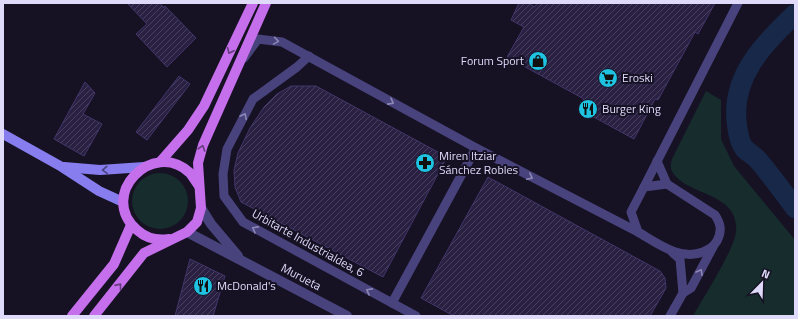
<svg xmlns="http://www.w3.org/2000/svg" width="798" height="319" font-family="'Titillium Web',sans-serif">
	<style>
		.grass { fill: #162c2d }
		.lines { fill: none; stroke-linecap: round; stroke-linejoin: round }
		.river { stroke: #172848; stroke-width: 20 }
		.building { fill: url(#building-hatch); stroke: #43366b }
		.minor { stroke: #49437d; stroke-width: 9 }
		.tertiary { stroke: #49437d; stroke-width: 10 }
		.secondary { stroke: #877dee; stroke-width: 10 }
		.primary { stroke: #c56fec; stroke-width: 10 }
		.oneway { stroke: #8c87b5 }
		.oneway2 { stroke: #653c7e }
		.oneway3 { stroke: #49427f }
		.labels { text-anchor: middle; stroke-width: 4; stroke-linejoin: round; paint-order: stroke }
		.poi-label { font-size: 12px; fill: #dfdafa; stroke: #161224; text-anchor: start }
		.street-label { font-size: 12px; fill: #dfdafa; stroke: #161224 }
	</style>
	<defs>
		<pattern id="building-hatch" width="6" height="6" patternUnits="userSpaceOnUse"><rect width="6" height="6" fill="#292042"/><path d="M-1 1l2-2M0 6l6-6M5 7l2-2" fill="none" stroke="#48405e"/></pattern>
	</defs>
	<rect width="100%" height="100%" fill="#161224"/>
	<!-- grass -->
	<g class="grass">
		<path d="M706,91l15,9v39l13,27 61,74v76h-102c10,-18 41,-66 43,-84 4,-41 -52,-36 -64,-61 -2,-3 -1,-8 0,-12z"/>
		<circle cx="160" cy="201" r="28"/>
	</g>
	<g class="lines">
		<!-- river -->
		<path class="river" d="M795,14c-31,30 -65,63 -58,111 1,7 2,17 7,23 4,5 10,7 14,12 13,15 25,32 37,48"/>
	</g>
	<!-- building -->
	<g class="building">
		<path d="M127,3h33l4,5 1,-2 31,32 -29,29 -31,-33 11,-10z"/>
		<path d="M519,3h9l7,4 2,-4h178l-17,31 -3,-2 -37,68 -3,-1 -21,40 -55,-30 5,-10 -77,-42 17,-30 -13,-7z"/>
		<path d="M179,76l11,8 -43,56 -11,-8z"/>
		<path d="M85,82l10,11 -12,21 19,10 -18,32 -30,-17z"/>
		<path d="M291,86h25l131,71 -64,120 -142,-75 -6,-15 -1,-17 4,-17 12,-25 14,-21 13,-13z"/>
		<path d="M488,177l172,94 5,7 1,10 -16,28h-196l-33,-18z"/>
		<path d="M190,259l35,17 -12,40h-38z"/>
	</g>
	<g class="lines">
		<!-- minor -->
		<g class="minor">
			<path d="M309,56l-12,11 -44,32 -26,50 -4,25 1,22 19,26 173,94"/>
			<path d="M244,58l14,-19 24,3 194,106 162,84"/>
			<path d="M657,161l10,23"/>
			<path d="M667,184l48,31c6,9 7,16 2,26 -4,6 -7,8 -14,11 -23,9 -46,-9 -65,-20l-7,-20 13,-25z"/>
			<path d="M644,187l94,-184"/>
			<path d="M672,252l8,7 3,34"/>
			<path d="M392,303l84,-155"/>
			<path d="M670,316l13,-23 8,-5 22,-41"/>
		</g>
		<!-- tertiary -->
		<g class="tertiary">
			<path d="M201,208l10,16 27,32"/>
			<path d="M187,232l160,84"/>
		</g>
		<!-- secondary -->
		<g class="secondary">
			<path d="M3,134l59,33 37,24 24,11"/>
			<path d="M64,167l36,3 44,-3"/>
		</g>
		<!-- primary -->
		<g class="primary">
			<path d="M160,162l28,-32 16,-24 49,-103"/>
			<path d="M169,239c-12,2 -23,-1 -32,-9 -40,-35 16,-92 53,-57 3,4 6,9 9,13"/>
			<path d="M72,316l42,-52 17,-39"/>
			<path d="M94,316l50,-63 43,-21 10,-10 4,-14 -3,-45 5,-18 63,-142"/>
		</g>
	</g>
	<!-- one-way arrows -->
	<defs><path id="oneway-chevron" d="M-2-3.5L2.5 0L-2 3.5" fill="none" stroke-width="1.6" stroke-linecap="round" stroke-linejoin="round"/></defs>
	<g class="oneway">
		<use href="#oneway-chevron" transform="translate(276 41) rotate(9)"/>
		<use href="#oneway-chevron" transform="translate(391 102) rotate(28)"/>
		<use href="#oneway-chevron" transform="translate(244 116) rotate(-63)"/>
		<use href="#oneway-chevron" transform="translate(530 177) rotate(27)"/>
		<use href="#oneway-chevron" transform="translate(255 229) rotate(-152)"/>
		<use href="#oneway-chevron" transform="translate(700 272) rotate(-61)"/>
		<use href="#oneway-chevron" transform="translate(369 291) rotate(-152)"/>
	</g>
	<g class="oneway2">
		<use href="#oneway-chevron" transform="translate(230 51) rotate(115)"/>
		<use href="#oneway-chevron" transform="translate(202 148) rotate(-73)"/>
		<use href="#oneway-chevron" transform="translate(119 286) rotate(-51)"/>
	</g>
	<use class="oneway3" href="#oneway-chevron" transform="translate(105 170) rotate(177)"/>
	<!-- icons -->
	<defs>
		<symbol id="shop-disc" viewBox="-11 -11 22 22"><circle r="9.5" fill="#1fc2e1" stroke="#161224"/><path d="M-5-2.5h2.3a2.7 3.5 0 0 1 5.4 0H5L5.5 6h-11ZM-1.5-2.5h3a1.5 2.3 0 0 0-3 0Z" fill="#111"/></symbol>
		<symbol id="supermarket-disc" viewBox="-11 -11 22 22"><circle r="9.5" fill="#1fc2e1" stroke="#161224"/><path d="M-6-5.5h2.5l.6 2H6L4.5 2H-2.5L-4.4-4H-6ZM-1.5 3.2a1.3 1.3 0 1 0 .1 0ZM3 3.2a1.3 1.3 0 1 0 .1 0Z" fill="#111"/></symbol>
		<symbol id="restaurant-disc" viewBox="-11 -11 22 22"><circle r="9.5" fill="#1fc2e1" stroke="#161224"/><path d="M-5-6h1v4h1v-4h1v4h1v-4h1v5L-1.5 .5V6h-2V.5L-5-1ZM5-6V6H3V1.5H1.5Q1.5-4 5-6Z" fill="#111"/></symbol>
		<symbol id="pharmacy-disc" viewBox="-11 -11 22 22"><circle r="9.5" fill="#1fc2e1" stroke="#161224"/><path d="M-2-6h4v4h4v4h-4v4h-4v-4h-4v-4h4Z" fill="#111"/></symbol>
	</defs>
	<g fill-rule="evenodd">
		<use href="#shop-disc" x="527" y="50" width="22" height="22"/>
		<use href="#supermarket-disc" x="597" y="67" width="22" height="22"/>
		<use href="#restaurant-disc" x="577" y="98" width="22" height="22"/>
		<use href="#pharmacy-disc" x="414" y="152" width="22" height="22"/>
		<use href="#restaurant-disc" x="192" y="275" width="22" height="22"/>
	</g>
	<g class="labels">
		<!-- poi labels -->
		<g class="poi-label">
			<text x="524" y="65" text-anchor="end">Forum Sport</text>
			<text x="622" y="82">Eroski</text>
			<text x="602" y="113">Burger King</text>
			<text x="439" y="160">Miren Itziar<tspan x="439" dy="14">Sánchez Robles</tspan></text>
			<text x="217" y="290">McDonald's</text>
		</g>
		<!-- street labels -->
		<g class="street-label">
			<text transform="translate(308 243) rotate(29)" y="4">Urbitarte Industrialdea, 6</text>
			<text transform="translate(301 277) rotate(28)" y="4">Murueta</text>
		</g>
	</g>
	<!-- border -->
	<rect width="798" height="319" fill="none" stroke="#dfdafa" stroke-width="8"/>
	<!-- north arrow -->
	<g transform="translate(762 283) rotate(23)" stroke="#161224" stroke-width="3" paint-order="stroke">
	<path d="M0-3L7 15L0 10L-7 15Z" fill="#dfdafa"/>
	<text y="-6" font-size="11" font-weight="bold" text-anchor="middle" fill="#dfdafa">N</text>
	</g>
</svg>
